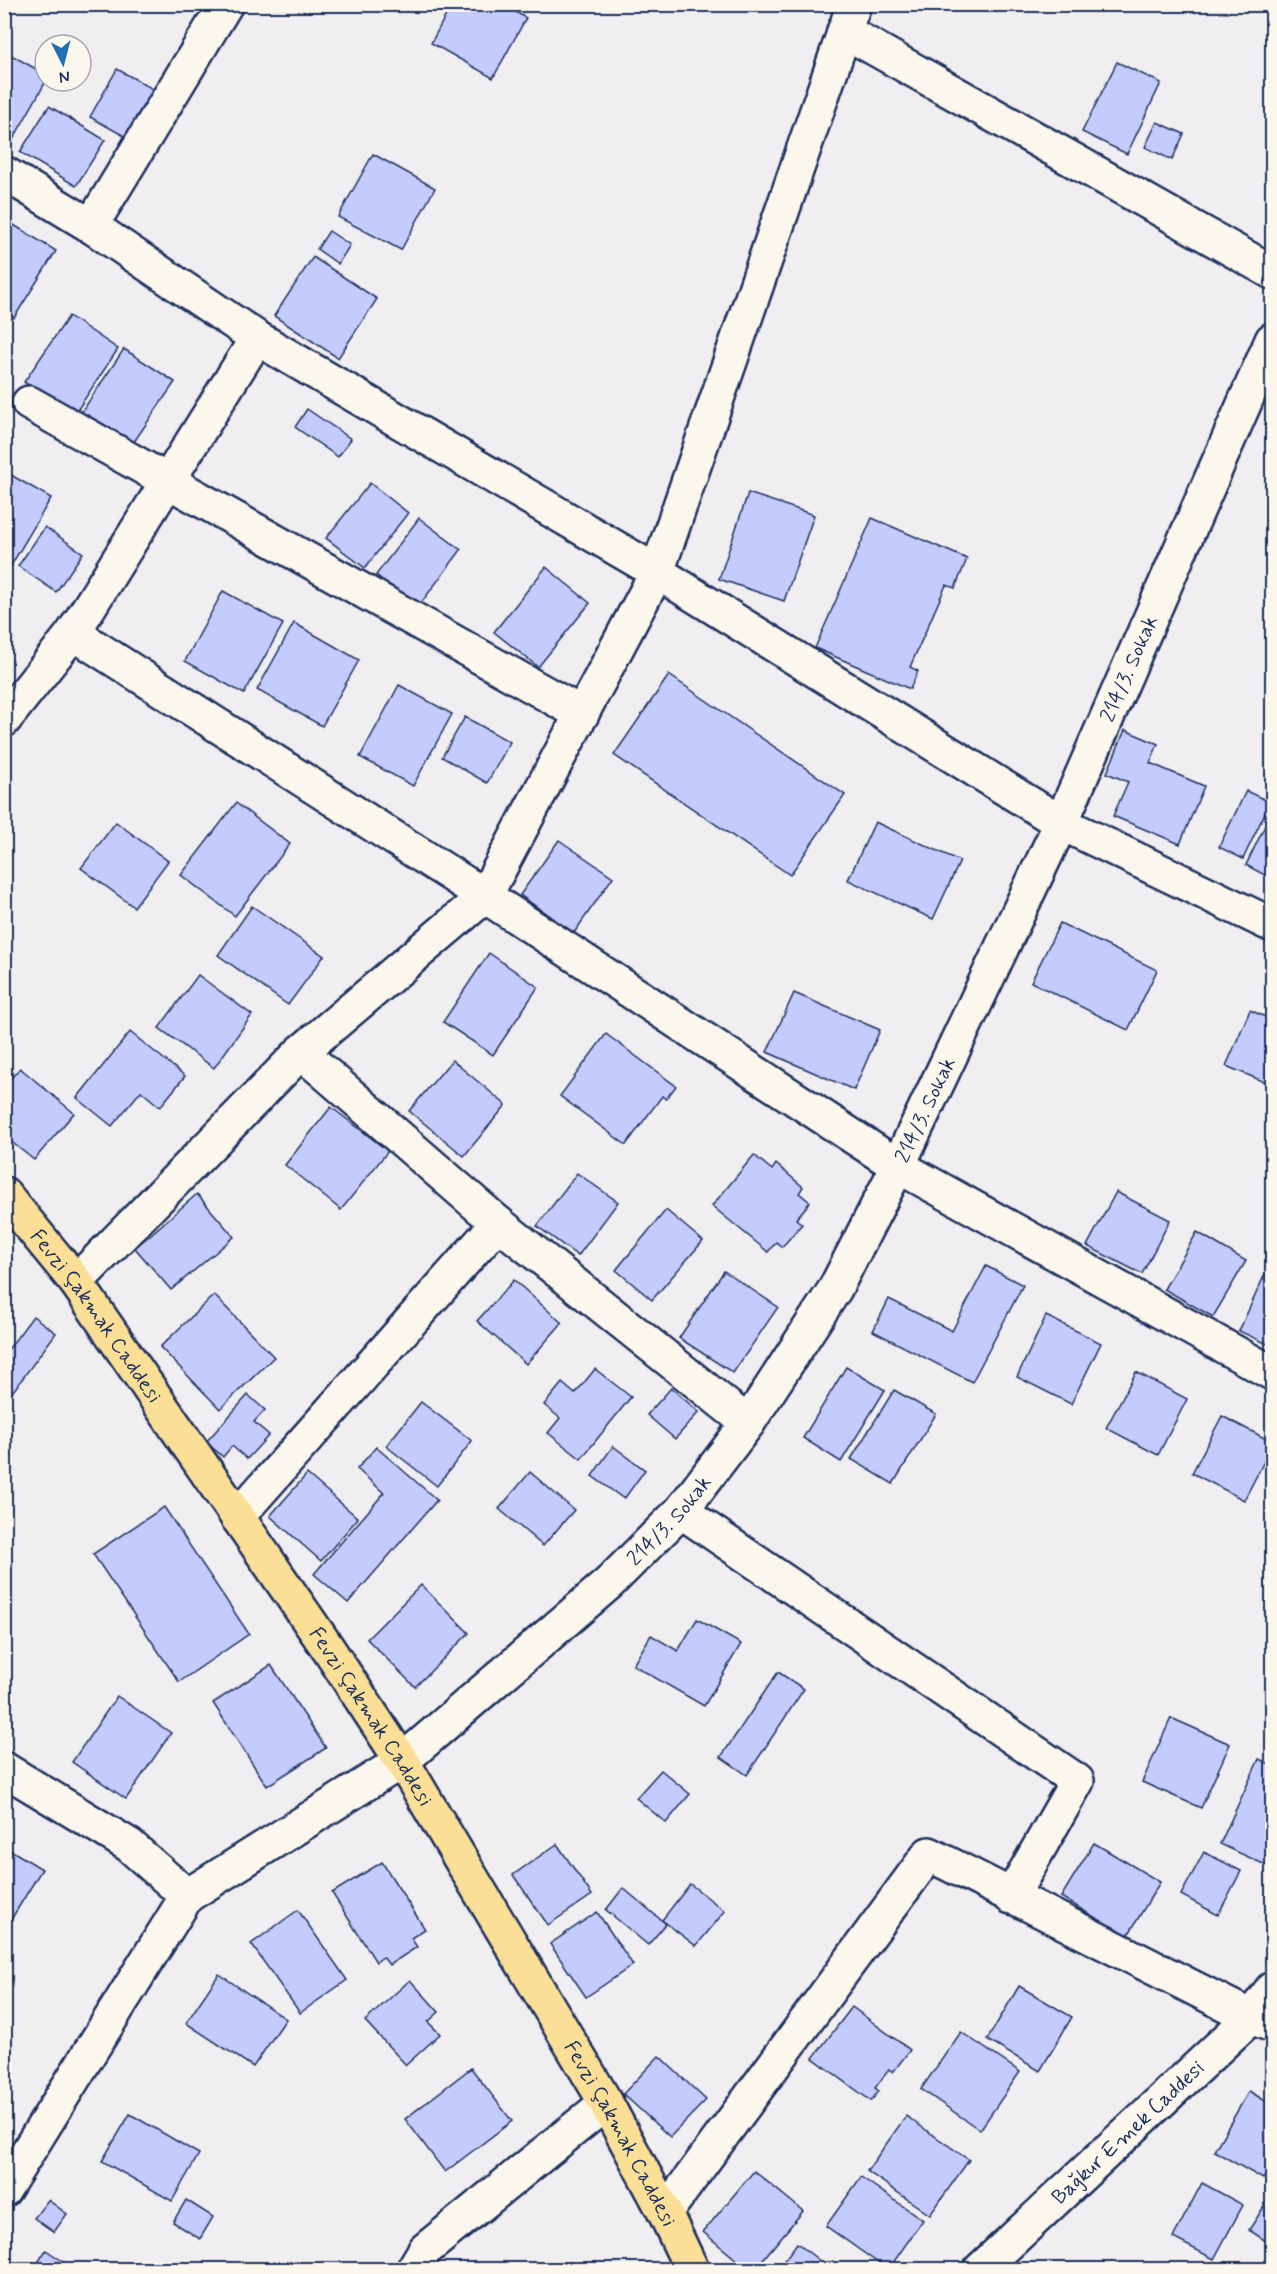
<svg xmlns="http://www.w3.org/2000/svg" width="1277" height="2274" font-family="Mynerve,sans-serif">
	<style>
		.building { fill: #c4ccfe; stroke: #1b2f5e; stroke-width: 1.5 }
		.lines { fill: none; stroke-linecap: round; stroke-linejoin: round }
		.minor-casing { stroke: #1b2f5e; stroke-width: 38 }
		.major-casing { stroke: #1b2f5e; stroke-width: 38 }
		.minor { stroke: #fbf7ec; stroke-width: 33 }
		.major { stroke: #fbdf96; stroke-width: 33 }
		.labels { text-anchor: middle; stroke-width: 5; stroke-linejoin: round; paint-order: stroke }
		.street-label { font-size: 21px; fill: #1b2f5e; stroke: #fbf7ec }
	</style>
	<rect width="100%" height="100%" fill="#f0eef0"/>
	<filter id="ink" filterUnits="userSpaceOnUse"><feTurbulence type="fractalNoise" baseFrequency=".0167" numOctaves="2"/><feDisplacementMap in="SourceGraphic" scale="12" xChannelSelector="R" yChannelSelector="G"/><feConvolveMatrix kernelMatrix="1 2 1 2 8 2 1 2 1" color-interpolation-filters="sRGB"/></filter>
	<g filter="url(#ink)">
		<!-- building -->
		<g class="building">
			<path d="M452,4h50l24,14 -33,60 -62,-35z"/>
			<path d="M4,51l41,23 1,7 -36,64 -6,-3z"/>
			<path d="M1117,62l44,21 -34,71 -45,-22z"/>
			<path d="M117,69l36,20 -27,48 -36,-20z"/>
			<path d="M49,106l56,34 -29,46 -56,-34z"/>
			<path d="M1157,122l27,12 -12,26 -27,-13z"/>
			<path d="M373,154l62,34 -34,62 -63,-33z"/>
			<path d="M4,219l52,32 -42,67 -10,-6z"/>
			<path d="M329,231l21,14 -12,19 -21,-15z"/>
			<path d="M313,257l64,42 -39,59 -64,-42z"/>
			<path d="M69,316l49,33 -44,66 -50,-33z"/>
			<path d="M124,349l51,33 -48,70 -50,-33z"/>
			<path d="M307,409l44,30 -13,18 -43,-30z"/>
			<path d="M4,471l47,27 -42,71 -5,-3z"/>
			<path d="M370,483l38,30 -43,55 -39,-30z"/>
			<path d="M748,493l66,22 -30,86 -65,-22z"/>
			<path d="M419,518l42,32 -43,57 -42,-32z"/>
			<path d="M872,518l95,41 -12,29 -9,-3 -36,82 8,4 -8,18 -95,-41z"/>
			<path d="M45,527l38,26 -27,39 -38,-26z"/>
			<path d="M546,567l44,36 -52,64 -44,-35z"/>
			<path d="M223,591l60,33 -39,70 -59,-33z"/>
			<path d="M294,623l65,37 -37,66 -65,-36z"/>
			<path d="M669,675l176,120 -55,80 -176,-120z"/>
			<path d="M399,685l53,29 -39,72 -53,-29z"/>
			<path d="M465,717l45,25 -23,41 -45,-26z"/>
			<path d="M1125,730l33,14 -8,19 54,23 -24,58 -67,-28 15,-34 -21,-9z"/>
			<path d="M1246,791l24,11 -27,57 -24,-12z"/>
			<path d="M236,803l54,41 -55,72 -54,-41z"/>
			<path d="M1272,811v68l-26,-14z"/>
			<path d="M116,822l52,39 -34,46 -53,-39z"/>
			<path d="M875,822l85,39 -27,58 -85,-39z"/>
			<path d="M559,840l54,37 -39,56 -54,-38z"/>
			<path d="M252,906l72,50 -36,49 -70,-50z"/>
			<path d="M1060,923l97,47 -29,60 -97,-48z"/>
			<path d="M489,953l49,34 -45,68 -50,-33z"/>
			<path d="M198,975l54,40 -38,53 -55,-40z"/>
			<path d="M794,993l86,37 -26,60 -87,-38z"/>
			<path d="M1250,1010l22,10v65l-46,-19z"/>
			<path d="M130,1032l55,44 -25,31 -19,-16 -29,35 -35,-28z"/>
			<path d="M606,1034l70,52 -10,13 -4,-3 -36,49 -66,-49z"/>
			<path d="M452,1060l54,45 -42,51 -55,-45z"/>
			<path d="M20,1068l54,45 -40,47 -30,-24v-50z"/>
			<path d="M331,1107l57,44 -47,59 -56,-45z"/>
			<path d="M754,1155l18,15 4,-6 27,23 -4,6 11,9 -14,17 6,5 -20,23 -6,-5 -8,10 -56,-46z"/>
			<path d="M577,1173l41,29 -40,54 -41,-30z"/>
			<path d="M1116,1192l54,28 -28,54 -55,-28z"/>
			<path d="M197,1194l37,43 -63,53 -36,-42z"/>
			<path d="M666,1210l37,31 -51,59 -36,-30z"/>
			<path d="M1197,1232l49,29 -33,56 -49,-28z"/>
			<path d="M986,1266l37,19 -51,97 -99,-51 16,-32 63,32z"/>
			<path d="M724,1271l54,36 -45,66 -54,-35z"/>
			<path d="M1265,1274l7,3v69l-33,-15z"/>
			<path d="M514,1280l48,43 -36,41 -49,-43z"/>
			<path d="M214,1295l60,62 -54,52 -60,-62z"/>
			<path d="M33,1316l23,17 -45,61 -7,-5v-34z"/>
			<path d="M1046,1316l55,27 -30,61 -54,-27z"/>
			<path d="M846,1367l39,23 -44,72 -38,-24z"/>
			<path d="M595,1369l36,28 -50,62 -33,-26 12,-15 -16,-13 18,-22 13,11z"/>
			<path d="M1136,1372l51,27 -29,56 -52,-27z"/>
			<path d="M671,1388l28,24 -24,27 -28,-24z"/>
			<path d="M894,1390l42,24 -43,70 -42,-25z"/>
			<path d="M248,1395l17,15 -11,12 15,13 -22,24 -15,-13 -9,11 -17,-15z"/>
			<path d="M421,1402l51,39 -35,45 -51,-40z"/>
			<path d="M1222,1416l50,26v4l-28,54 -52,-27z"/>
			<path d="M613,1446l32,24 -21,29 -32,-23z"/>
			<path d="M376,1447l61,53 -89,103 -34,-29 70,-81 -27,-24z"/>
			<path d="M530,1472l44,38 -31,36 -44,-37z"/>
			<path d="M307,1474l51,44 -37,43 -51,-45z"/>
			<path d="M164,1507l85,127 -70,48 -86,-128z"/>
			<path d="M421,1585l48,48 -54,54 -48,-48z"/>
			<path d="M697,1619l44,25 -37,62 -71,-41 18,-30 27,16z"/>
			<path d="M271,1665l55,83 -59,38 -54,-83z"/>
			<path d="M778,1672l26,17 -57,86 -26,-18z"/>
			<path d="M117,1696l54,37 -45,66 -54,-37z"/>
			<path d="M1171,1718l59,26 -29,64 -59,-26z"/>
			<path d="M1259,1759l13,6v103l-52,-24z"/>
			<path d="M661,1770l29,24 -24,29 -30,-25z"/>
			<path d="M1094,1843l66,39 -33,55 -66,-40z"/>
			<path d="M557,1844l35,51 -44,30 -35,-50z"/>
			<path d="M4,1846l38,23 -38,62z"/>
			<path d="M1204,1852l37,19 -23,44 -37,-20z"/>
			<path d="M382,1862l43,67 -14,9 6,9 -28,18 -6,-8 -7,5 -44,-69z"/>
			<path d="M690,1884l35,27 -29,35 -34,-26z"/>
			<path d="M623,1888l43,36 -18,21 -42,-35z"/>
			<path d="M298,1910l49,70 -47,33 -49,-69z"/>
			<path d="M597,1912l36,53 -47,32 -36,-53z"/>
			<path d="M219,1974l67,45 -33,48 -67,-44z"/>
			<path d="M410,1980l29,32 -11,10 12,12 -34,31 -41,-44z"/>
			<path d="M1019,1986l53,31 -32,54 -53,-31z"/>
			<path d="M852,2007l58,43 -17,22 -4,-3 -14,19 4,3 -8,10 -58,-43z"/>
			<path d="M961,2032l59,40 -40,58 -59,-41z"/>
			<path d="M659,2056l47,44 -36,37 -47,-43z"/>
			<path d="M471,2068l41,53 -67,51 -40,-53z"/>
			<path d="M1249,2091l23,14v58l-9,16 -49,-28z"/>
			<path d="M130,2114l69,40 -27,47 -70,-40z"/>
			<path d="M906,2116l63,44 -39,55 -63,-44z"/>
			<path d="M754,2171l49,40 -49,59h-5l-46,-38z"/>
			<path d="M861,2177l62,43 -35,50 -62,-44z"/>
			<path d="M1202,2183l41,22 -29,54 -41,-21z"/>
			<path d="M1272,2194v51l-23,-15z"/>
			<path d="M48,2200l19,14 -13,18 -20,-14z"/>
			<path d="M186,2200l27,17 -13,22 -27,-17z"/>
			<path d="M797,2243l34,27h-54z"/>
			<path d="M46,2250l30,20h-43z"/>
		</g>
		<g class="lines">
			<defs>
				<g id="minor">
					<path d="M844,31l428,241"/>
					<path d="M4,173l87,53 166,112 400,234 404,251 211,102"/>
					<path d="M91,226l135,-222"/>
					<path d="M29,403l553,311"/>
					<path d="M73,633l412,263 413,270 374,207"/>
					<path d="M4,720l69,-87 184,-295"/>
					<path d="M301,1052l197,171 250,200"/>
					<path d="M76,1282l225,-230 184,-156 172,-324 197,-568"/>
					<path d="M681,1511l396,270 -66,116"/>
					<path d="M237,1517l261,-294"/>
					<path d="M4,1769l125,76 58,51"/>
					<path id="s1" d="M4,2190l183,-294 215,-135 207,-178 72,-72 67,-88 87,-134 63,-123 163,-343 211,-483"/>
					<path d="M665,2213l264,-359 322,163 21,8"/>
					<path d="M413,2270l12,-20 181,-147"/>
					<path id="s2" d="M980,2270l271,-253 21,-28"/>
				</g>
				<g id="major">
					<path id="s3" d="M4,1194l72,88 253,368 73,111 204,342 59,110 27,57"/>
				</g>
			</defs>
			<!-- minor casing -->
			<use href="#minor" class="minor-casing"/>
			<!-- major casing -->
			<use href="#major" class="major-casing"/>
			<!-- minor -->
			<use href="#minor" class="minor"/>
			<!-- major -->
			<use href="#major" class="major"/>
		</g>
	</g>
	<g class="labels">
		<!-- street labels -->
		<g class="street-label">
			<text dy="7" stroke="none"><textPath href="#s1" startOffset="1932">214/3. Sokak</textPath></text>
			<text dy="7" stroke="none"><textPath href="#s1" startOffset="1446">214/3. Sokak</textPath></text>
			<text dy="7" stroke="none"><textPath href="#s3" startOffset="153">Fevzi Çakmak Caddesi</textPath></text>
			<text dy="7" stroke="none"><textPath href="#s1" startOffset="960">214/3. Sokak</textPath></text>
			<text dy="7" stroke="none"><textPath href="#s3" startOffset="639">Fevzi Çakmak Caddesi</textPath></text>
			<text dy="7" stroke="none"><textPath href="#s2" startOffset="202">Bağkur Emek Caddesi</textPath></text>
			<text dy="7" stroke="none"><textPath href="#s3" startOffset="1125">Fevzi Çakmak Caddesi</textPath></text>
		</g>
	</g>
	<!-- margin -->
	<rect width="1277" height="2274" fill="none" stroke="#fbf7ec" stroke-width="24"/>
	<rect x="12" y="12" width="1253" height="2250" fill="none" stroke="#1b2f5e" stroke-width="2" filter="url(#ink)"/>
	<!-- north arrow -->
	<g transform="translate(63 63) rotate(174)"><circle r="28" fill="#fbf7ec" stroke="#a1a7b3" stroke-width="1.5"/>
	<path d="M0-4.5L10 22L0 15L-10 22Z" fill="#1f6fb2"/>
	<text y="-9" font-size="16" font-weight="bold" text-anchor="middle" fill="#1b2f5e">N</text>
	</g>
</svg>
